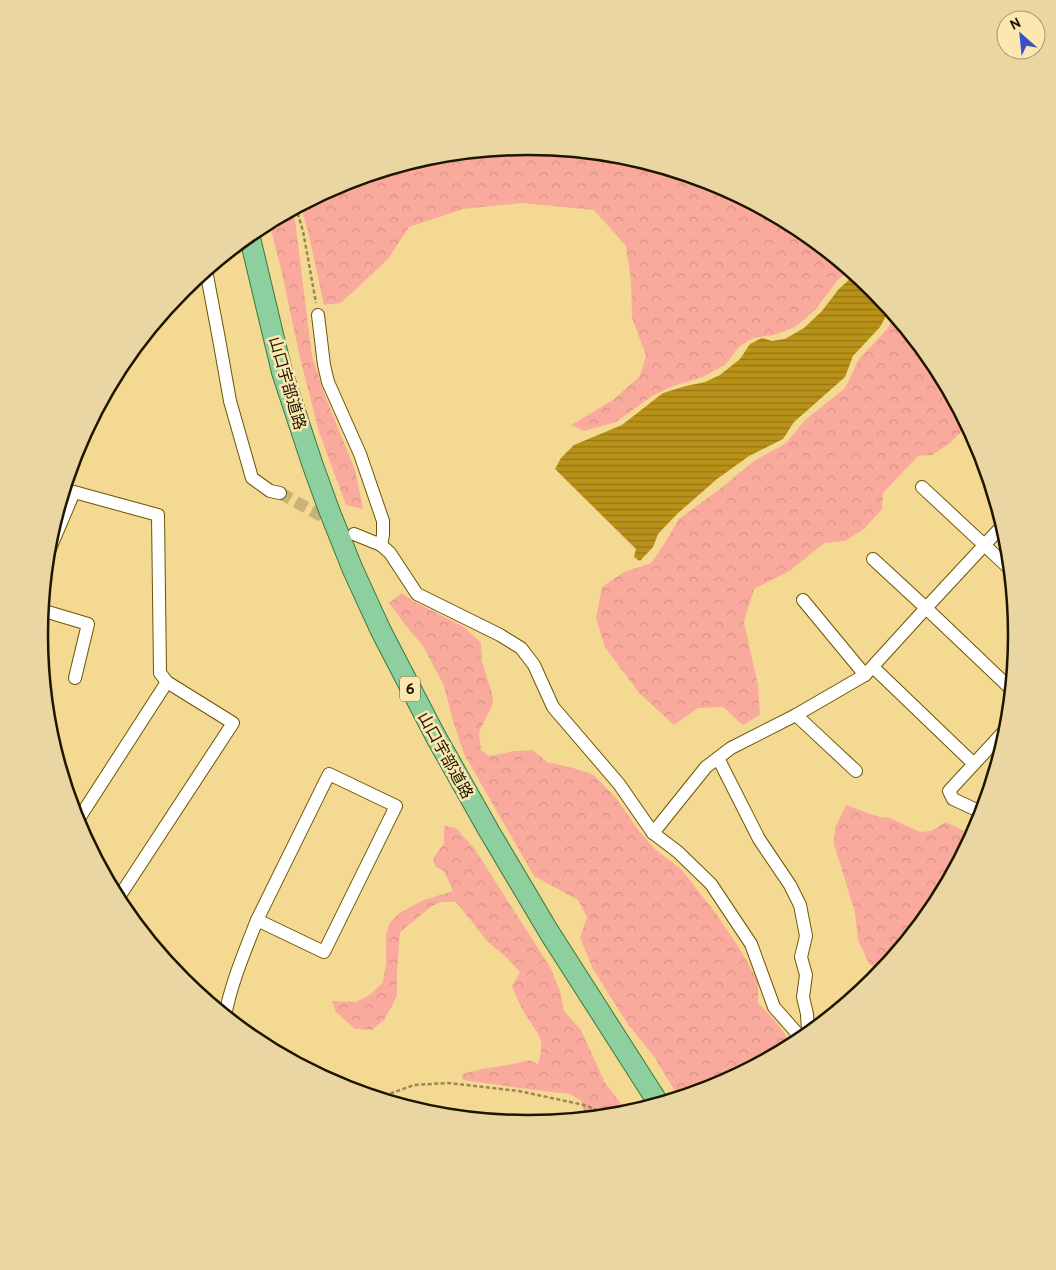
<svg xmlns="http://www.w3.org/2000/svg" width="1056" height="1270" font-family="Overpass,'Noto Sans JP',sans-serif">
	<style>
		.forest { fill: url(#forest-crowns) }
		.water { fill: url(#water-rules) }
		.lines { fill: none; stroke-linecap: round; stroke-linejoin: round }
		.street-tunnel { stroke: #c9b276; stroke-width: 12; stroke-dasharray: 12 6; stroke-linecap: butt }
		.street-casing { stroke: #6d5504; stroke-width: 14 }
		.primary-casing { stroke: #36793e; stroke-width: 22 }
		.path { stroke: #9b8755; stroke-width: 2.5; stroke-dasharray: 4 2.5; stroke-linecap: butt }
		.street { stroke: #fff; stroke-width: 12 }
		.primary { stroke: #8ecfa0; stroke-width: 20 }
		.labels { text-anchor: middle; stroke-width: 5; stroke-linejoin: round; paint-order: stroke }
		.shield { fill: #fce7b0; stroke: #615535; stroke-width: 1 }
		.shield-label { font-size: 15px; font-weight: bold; fill: #1f1600 }
		.street-label { font-size: 16px; fill: #1f1600; stroke: #fce7b0 }
		.rim { fill: none; stroke: #1f1600; stroke-width: 2.5 }
	</style>
	<defs>
		<pattern id="forest-crowns" width="20" height="18" patternUnits="userSpaceOnUse" patternTransform="scale(1.25)"><rect width="20" height="18" fill="#faaa9d"/><path d="M2 6a3 3 0 1 1 6 0M12 15a3 3 0 1 1 6 0" fill="none" stroke="#d69285"/></pattern>
		<pattern id="water-rules" width="6" height="5" patternUnits="userSpaceOnUse" patternTransform="scale(1.25)"><rect width="6" height="5" fill="#b89218"/><path d="M0 2.5h6" fill="none" stroke="#957613"/></pattern>
	</defs>
	<rect width="100%" height="100%" fill="#f4d993"/>
	<!-- forest -->
	<g class="forest">
		<path d="M528,146l96,9 91,28 85,45 50,42 -12,10 -23,30 -20,17 -21,8 -21,3 -14,9 -14,18 -22,12 -30,9 -21,10 -36,26 -32,9 -13,-6 42,-25 27,-24 6,-21 -14,-37 -1,-36 -5,-36 -32,-36 -72,-7 -59,6 -54,18 -21,32 -47,44 -17,2 -16,-74 -8,-26 41,-22 92,-28z"/>
		<path d="M291,210l4,10 17,136 12,37 31,77 8,39 -17,-4 -27,-73 -19,-74 -18,-85 -13,-51z"/>
		<path d="M895,314l40,49 33,62 -18,18 -18,12 -14,1 -35,37 -1,16 -18,20 -19,12 -21,2 -33,27 -37,19 -10,33 14,63 2,30 -17,10 -20,-18 -25,1 -24,17 -35,-32 -34,-46 -9,-29 6,-31 22,-15 27,-9 12,-17 16,-27 42,-31 33,-27 32,-18 19,-23 40,-32 14,-29 29,-31z"/>
		<path d="M139,341l-3,14 -24,28 -1,-1 10,-19z"/>
		<path d="M402,593l11,8 51,26 17,16 1,19 10,31 1,11 -14,28 2,18 8,6 26,-5 18,-1 14,12 26,6 21,7 22,23 23,33 16,18 27,21 35,45 21,31 20,35v22c13,13 27,27 33,43l-76,41 -36,11 -24,-40 -28,-35 -34,-54 -13,-31 7,-21 -9,-17 -44,-24 -70,-122 -11,-33 -9,-35 -21,-40 -17,-20 -17,-23z"/>
		<path d="M846,805l33,12 11,1 30,14 11,-1 15,-9 27,13 -38,72 -53,65 -13,-8 -11,-24 -3,-27 -21,-69 1,-16z"/>
		<path d="M444,826l12,2 18,20 76,119 10,24 4,20 17,19 24,53 17,22 5,9 -41,4 -5,-17 -11,-7 -36,-4 -71,-10 -1,-6 20,-5 27,-4 20,-5 9,4c9,-28 -2,-30 -14,-52 -5,-8 -8,-17 -12,-26l8,-14 -14,-15 -18,-15 -32,-40h-15l-9,4 -32,26 -3,39v25l-13,24 -12,10 -17,-1 -19,-17 -4,-11 24,1 15,-8 12,-12 3,-18v-29l4,-13 11,-10 23,-12 29,-9 -9,-20 -8,-4 -3,-8 11,-16z"/>
	</g>
	<!-- water -->
	<path class="water" d="M855,274l19,15 16,20 -10,18 -27,29 -8,21 -51,45 -11,17 -34,17 -32,23 -40,35 -19,20 -5,13 -13,14 -6,-4 2,-8 -81,-80 6,-11 13,-13 48,-20 41,-32 23,-7 19,-4 15,-7 20,-16 10,-15 12,-6 10,3 13,-2 19,-11 18,-17 16,-21z"/>
	<g class="lines">
		<!-- street-tunnel -->
		<path class="street-tunnel" d="M280,493l54,30"/>
		<defs>
			<g id="street">
				<path d="M206,270l13,69 11,62 22,77 18,13 10,2"/>
				<path d="M318,315l6,50 4,17 32,72 23,67v14l-2,10"/>
				<path d="M974,442l6,5"/>
				<path d="M922,487l89,83"/>
				<path d="M354,534l27,11 9,8 27,41 83,41 21,13 13,17 19,42 66,77 34,49 25,19 33,32 40,60 23,63 29,33"/>
				<path d="M46,558l28,-66 84,23 2,158 7,9 66,41 -116,177"/>
				<path d="M873,559l53,49 86,82"/>
				<path d="M803,600l62,75"/>
				<path d="M41,610l47,14 -13,54"/>
				<path d="M873,667l101,97"/>
				<path d="M796,715l60,56"/>
				<path d="M718,758l41,81 31,46 10,20 6,31 -5,21 5,18 -3,22 4,17 1,17 -6,8"/>
				<path d="M329,774l67,32 -72,146 -67,-32z"/>
				<path d="M983,813l-30,-14 -4,-8 59,-64"/>
				<path d="M76,823l91,-141"/>
				<path d="M653,833l53,-66 25,-19 65,-33 69,-40 61,-67 77,-83"/>
				<path d="M225,1016c6,-33 20,-65 32,-96"/>
			</g>
			<path id="primary" d="M249,234l33,138 30,91 17,47 24,60 28,61 55,106 53,94 60,101 110,172"/>
		</defs>
		<!-- street casing -->
		<use href="#street" class="street-casing"/>
		<!-- primary casing -->
		<use href="#primary" class="primary-casing"/>
		<!-- path -->
		<g class="path">
			<path d="M296,207l7,24 13,72"/>
			<path d="M686,1096h1"/>
			<path d="M378,1098l36,-13 34,-2 71,8 65,14 11,4 7,8"/>
		</g>
		<!-- street -->
		<use href="#street" class="street"/>
		<!-- primary -->
		<use href="#primary" class="primary"/>
	</g>
	<g class="labels">
		<!-- shield labels -->
		<rect class="shield" x="400" y="676.5" width="20" height="25" rx="4"/>
		<g class="shield-label">
			<text x="410" y="694">6</text>
		</g>
		<!-- street labels -->
		<g class="street-label">
			<text transform="translate(288 383) rotate(74)" y="6">山口宇部道路</text>
			<text transform="translate(446 755) rotate(61)" y="6">山口宇部道路</text>
		</g>
	</g>
	<!-- crop -->
	<path d="M0 0H1056V1270H0ZM48 635a480 480 0 1 1 960 0a480 480 0 1 1-960 0Z" fill="#ead6a2" fill-rule="evenodd"/>
	<path class="rim" d="M48 635a480 480 0 1 1 960 0a480 480 0 1 1-960 0Z"/>
	<!-- north arrow -->
	<g transform="translate(1021 35) rotate(333)"><circle r="24" fill="#fce7b0" stroke="#a4936a"/>
	<path d="M0-4L9 19L0 12L-9 19Z" fill="#3851c3"/>
	<text y="-8" font-size="14" font-weight="bold" text-anchor="middle" fill="#1f1600">N</text>
	</g>
</svg>
